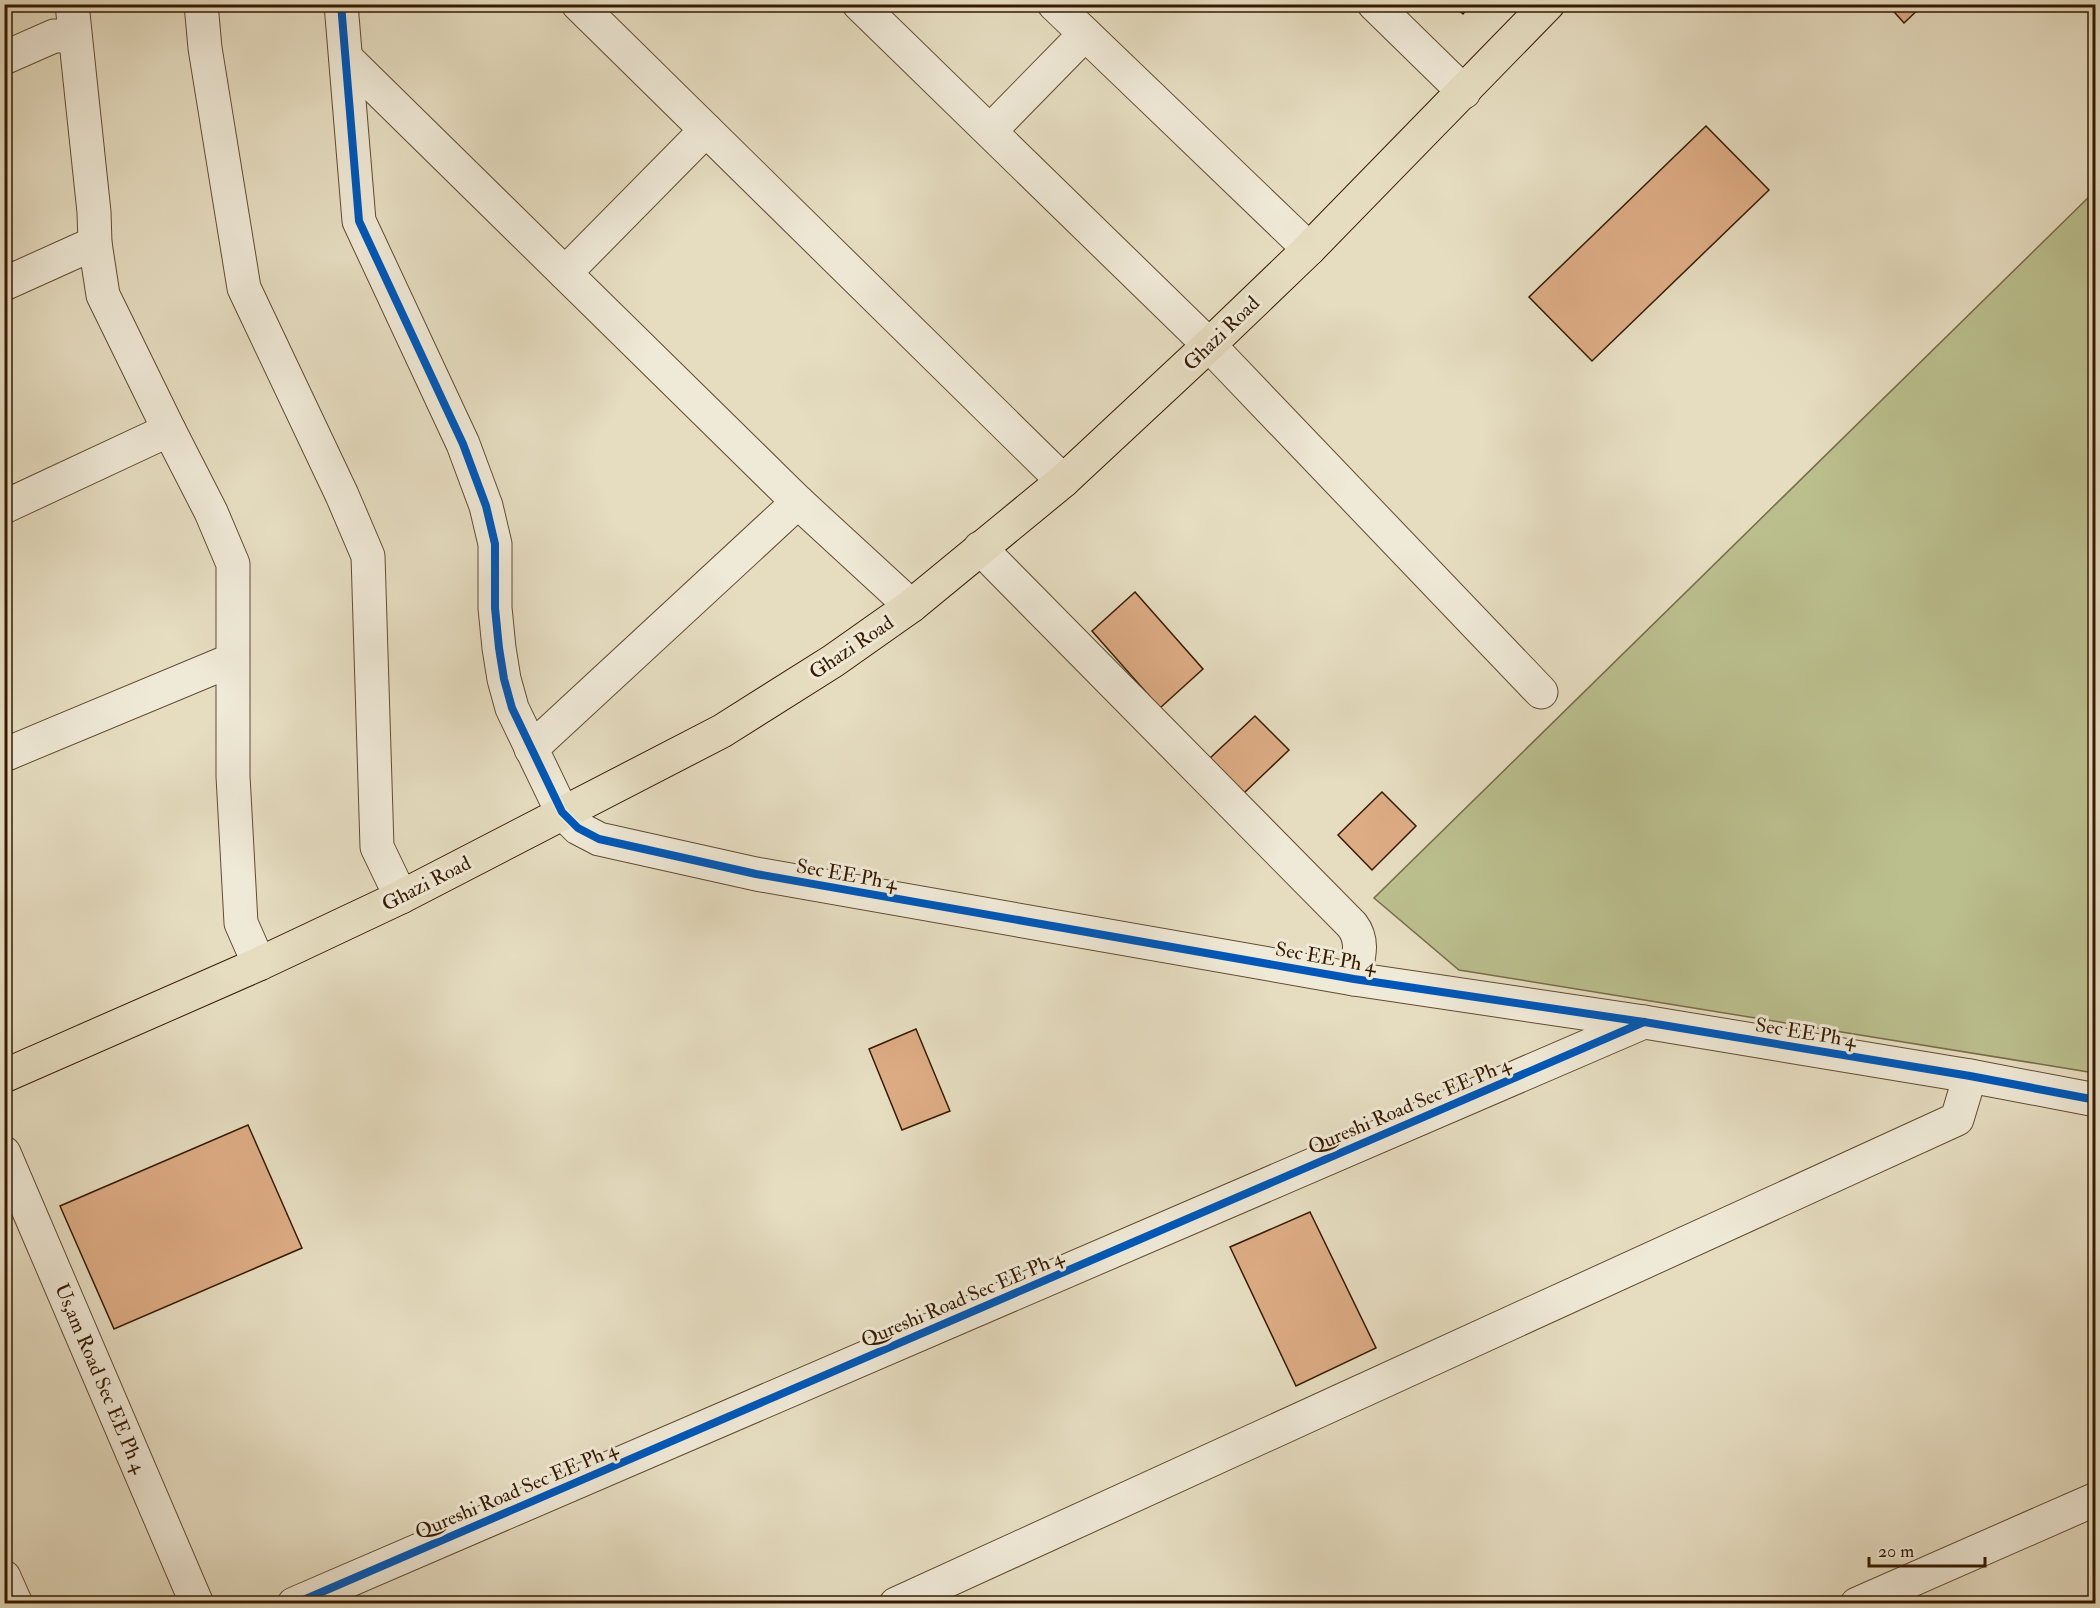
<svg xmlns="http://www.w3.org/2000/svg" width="2100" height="1608" font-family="'IM FELL Double Pica',serif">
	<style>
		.green { fill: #bbbf8e; stroke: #796c47; stroke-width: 1.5 }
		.building { fill: #ddac85; stroke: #371a00; stroke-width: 1.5 }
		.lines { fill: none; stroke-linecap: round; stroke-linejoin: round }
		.minor-casing { stroke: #634b30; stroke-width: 35 }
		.major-casing { stroke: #371a00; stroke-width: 35 }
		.minor { stroke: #efe9d7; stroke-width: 33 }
		.major { stroke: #e6ddc1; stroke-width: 33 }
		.cycleway-casing { stroke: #efe9d7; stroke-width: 11 }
		.cycleway { stroke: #0057b8; stroke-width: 8 }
		.labels { text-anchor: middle; stroke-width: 6; stroke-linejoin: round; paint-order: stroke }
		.street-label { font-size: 20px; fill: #371a00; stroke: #efe9d7 }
	</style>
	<rect width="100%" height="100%" fill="#e6ddc1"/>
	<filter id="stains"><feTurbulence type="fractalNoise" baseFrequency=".00333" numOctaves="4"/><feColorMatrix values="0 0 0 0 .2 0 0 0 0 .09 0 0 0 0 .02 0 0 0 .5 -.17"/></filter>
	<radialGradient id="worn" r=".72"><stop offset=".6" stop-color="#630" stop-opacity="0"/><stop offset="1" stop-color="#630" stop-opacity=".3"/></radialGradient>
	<!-- green -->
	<path class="green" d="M2095,191v882l-636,-103 -85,-72z"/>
	<!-- building -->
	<g class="building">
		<path d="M1452,4h19l-8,10z"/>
		<path d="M1887,4h37l-20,19z"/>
		<path d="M1706,126l63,64 -177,171 -63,-64z"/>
		<path d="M1135,592l68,77 -43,39 -68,-77z"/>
		<path d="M1255,716l34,34 -45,43 -34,-35z"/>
		<path d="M1382,792l34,34 -44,44 -34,-35z"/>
		<path d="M916,1029l34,82 -48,19 -33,-81z"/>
		<path d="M248,1125l54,123 -188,81 -54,-123z"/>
		<path d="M1310,1212l66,136 -80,38 -66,-139z"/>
	</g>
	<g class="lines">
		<defs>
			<g id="minor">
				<path d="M72,4l22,208 1,31 8,52 66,135 42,82 22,52v212l8,147 18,41"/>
				<path d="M201,4l4,44 39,240 98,207 26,61 9,291 24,50"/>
				<path d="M341,4l18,217 104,223 23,62 9,38v64l4,40 5,31 8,29 50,104 16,16 21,11 157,35 598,105 290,43 326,54 126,24"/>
				<path d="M578,4l485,477"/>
				<path d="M859,4l350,341 332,347"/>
				<path d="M1054,4l255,245"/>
				<path d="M1374,4l90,88"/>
				<path d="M4,58l50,-22h20"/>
				<path d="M346,58l452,444 -267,247"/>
				<path d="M990,131l95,-97"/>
				<path d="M565,273l141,-143"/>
				<path d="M4,284l91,-41"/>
				<path d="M798,502l113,104"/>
				<path d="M4,507l165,-77"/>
				<path d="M980,548l372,377c13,17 6,34 2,54"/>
				<path d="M4,755l228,-95"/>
				<path d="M4,1153l193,451"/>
				<path d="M4,1577l12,27"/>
				<path d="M294,1604l1350,-582"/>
				<path d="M896,1604l1061,-485 13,-43"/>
				<path d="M1857,1604l239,-105"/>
			</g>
			<path id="major" d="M4,1076l255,-112 142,-67 321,-166 111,-70 78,-55 152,-125 146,-136 100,-96 239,-245"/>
		</defs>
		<!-- minor casing -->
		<use href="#minor" class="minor-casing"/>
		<!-- major casing -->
		<use href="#major" class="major-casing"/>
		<!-- minor -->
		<use href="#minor" class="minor"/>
		<!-- major -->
		<use href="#major" class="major"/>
		<defs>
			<g id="cycleway">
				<path d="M341,4l18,217 104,223 23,62 9,38v64l4,40 5,31 8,29 50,104 16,16 21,11 157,35 598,105 290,43 326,54 126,24"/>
				<path d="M294,1604l1350,-582"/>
			</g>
		</defs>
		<!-- cycleway casing -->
		<use href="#cycleway" class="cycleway-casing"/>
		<!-- cycleway -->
		<use href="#cycleway" class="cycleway"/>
	</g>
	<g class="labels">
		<!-- street labels -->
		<g class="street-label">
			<text transform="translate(1221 333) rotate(-44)" y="7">Ghazi Road</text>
			<text transform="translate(851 647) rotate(-34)" y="7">Ghazi Road</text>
			<text transform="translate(847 874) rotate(10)" y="7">Sec EE Ph 4</text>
			<text transform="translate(426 883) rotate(-27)" y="7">Ghazi Road</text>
			<text transform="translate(1326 957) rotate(10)" y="7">Sec EE Ph 4</text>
			<text transform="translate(1806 1032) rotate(9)" y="7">Sec EE Ph 4</text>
			<text transform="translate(1409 1105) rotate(-23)" y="7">Qureshi Road Sec EE Ph 4</text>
			<text transform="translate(962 1298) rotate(-23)" y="7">Qureshi Road Sec EE Ph 4</text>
			<text transform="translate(101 1378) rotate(67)" y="7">Us,am Road Sec EE Ph 4</text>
			<text transform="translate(516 1490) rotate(-23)" y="7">Qureshi Road Sec EE Ph 4</text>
		</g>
	</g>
	<!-- margin -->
	<rect width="2100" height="1608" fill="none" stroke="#e6ddc1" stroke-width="24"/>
	<rect x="6" y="6" width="2088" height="1596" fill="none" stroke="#371a00" stroke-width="3"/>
	<rect x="12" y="12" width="2076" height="1584" fill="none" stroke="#371a00" stroke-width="1.5"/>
	<!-- scale -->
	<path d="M1869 1557v9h116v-9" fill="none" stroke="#371a00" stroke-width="3"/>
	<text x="1878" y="1557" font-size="18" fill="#371a00" stroke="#efe9d7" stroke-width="4.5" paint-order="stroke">20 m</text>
	<rect width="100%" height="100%" filter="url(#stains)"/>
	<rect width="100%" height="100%" fill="url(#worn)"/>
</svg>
